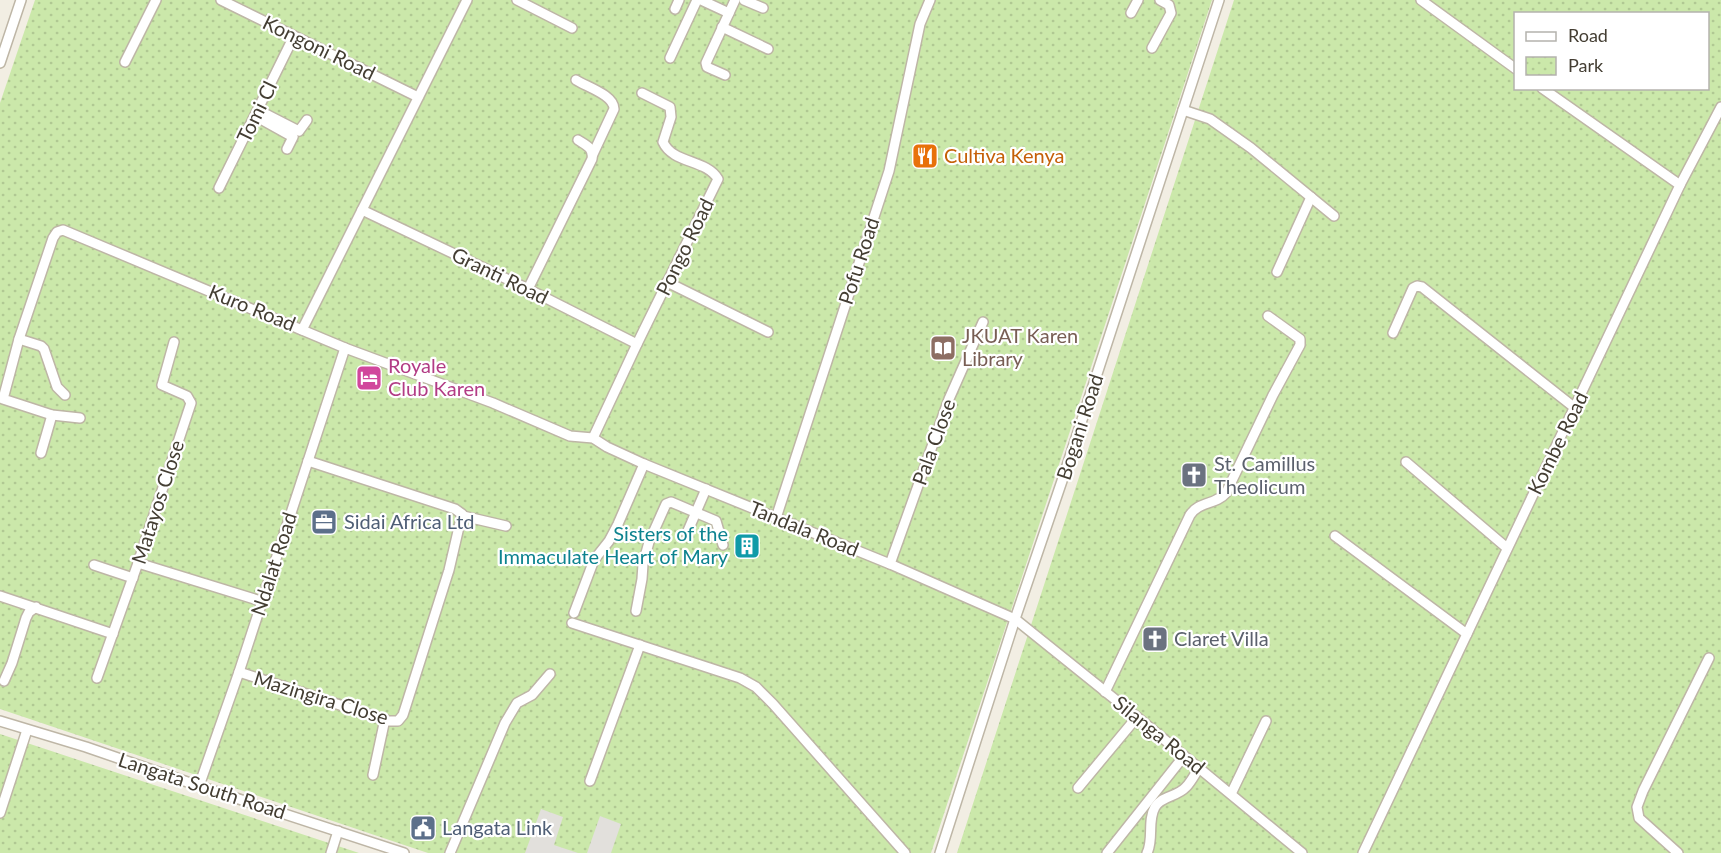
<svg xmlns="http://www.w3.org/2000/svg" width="1721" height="853" font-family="Lato,sans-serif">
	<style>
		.park { fill: url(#park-dots); fill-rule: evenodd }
		.parking { fill: #e2e0dc }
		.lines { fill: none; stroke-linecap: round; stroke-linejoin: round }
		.minor-casing { stroke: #beb6a6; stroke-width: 12 }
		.minor { stroke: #fff; stroke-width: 9 }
		.labels { text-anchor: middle; stroke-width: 4.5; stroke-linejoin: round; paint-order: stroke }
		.street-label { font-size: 20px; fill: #443e33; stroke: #fff }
		.food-label { font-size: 20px; fill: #c56008; stroke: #fff; text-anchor: start }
		.education-label { font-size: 20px; fill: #785e54; stroke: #fff; text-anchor: start }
		.hotel-label { font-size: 20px; fill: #b23c85; stroke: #fff; text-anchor: start }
		.worship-label { font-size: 20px; fill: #5b616d; stroke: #fff; text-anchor: start }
		.service-label { font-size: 20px; fill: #4e5e75; stroke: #fff; text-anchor: start }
		.culture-label { font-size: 20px; fill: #0d838f; stroke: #fff; text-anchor: end }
	</style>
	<defs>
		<pattern id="park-dots" width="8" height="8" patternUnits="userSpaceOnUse" patternTransform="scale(1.5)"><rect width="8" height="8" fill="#cbe8aa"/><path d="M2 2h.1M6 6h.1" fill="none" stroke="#b0c893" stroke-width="1.8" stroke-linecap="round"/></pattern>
	</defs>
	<rect width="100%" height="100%" fill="#f2eee3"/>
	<!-- park -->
	<g class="park">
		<path d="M35,0h1177l-281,853h-503l-428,-144v-606z"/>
		<path d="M1234,0h487v853h-764zM1516,14h192v74h-192z"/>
		<path d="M0,734l359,119h-359z"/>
	</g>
	<!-- parking -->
	<g class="parking">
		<path d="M541,809l22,8 -9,28 24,8h-53z"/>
		<path d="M600,816l21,8 -10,29h-24z"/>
	</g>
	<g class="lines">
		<defs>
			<g id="minor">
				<path d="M221,0l197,97"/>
				<path d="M517,0l55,28"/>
				<path d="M701,0l28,13"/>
				<path d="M744,0l19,8"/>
				<path d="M1421,0l95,69"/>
				<path d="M675,9l4,-9"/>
				<path d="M1131,13l7,-13"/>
				<path d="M722,27l46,22"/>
				<path d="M1152,48l19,-35 -2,-8 -9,-5"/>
				<path d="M670,58l27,-58"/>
				<path d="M125,62l31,-62"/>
				<path d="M0,63l21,-63"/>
				<path d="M725,75l-18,-8 -1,-4 29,-63"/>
				<path d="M576,80c11,7 38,15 38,29l-21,45"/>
				<path d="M258,110l41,21 8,-11"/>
				<path d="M1183,110l27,9 41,29 83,68"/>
				<path d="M255,116l38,21 -6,12"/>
				<path d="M1680,185l41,-78"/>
				<path d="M219,188l75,-152"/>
				<path d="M362,210l166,79 109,55"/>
				<path d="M1277,272l34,-75"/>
				<path d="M667,282l101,50"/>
				<path d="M528,289l64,-130c2,-11 -6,-14 -14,-19"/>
				<path d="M302,330l165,-330"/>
				<path d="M1393,333l20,-45 4,-2 5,1 153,121"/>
				<path d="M19,339l22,7 3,3 13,38 8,8"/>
				<path d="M345,348l148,55 77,33 23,2 14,9 37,17 246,100 125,55 122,98 165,136"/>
				<path d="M80,418l-28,-3 -49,-16 16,-60 34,-101 4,-6 6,-2 282,118 -106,324 -40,114"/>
				<path d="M593,438l44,-94 81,-165c-12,-20 -45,-15 -55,-37l8,-25 -1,-10 -28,-14"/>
				<path d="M41,453l11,-38"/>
				<path d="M1406,462l101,86"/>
				<path d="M463,516l43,10"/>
				<path d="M776,518l113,-347 31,-147 10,-24"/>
				<path d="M687,533l19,-44"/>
				<path d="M1335,536l132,98"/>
				<path d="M138,563l123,38"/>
				<path d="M890,564l59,-165 34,-77"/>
				<path d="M94,565l39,13"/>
				<path d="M0,596l113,38"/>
				<path d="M636,611l6,-32 1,-15 6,-22 17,-38 5,-2 45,19 7,24"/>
				<path d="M574,613l20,-53 15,-19 9,-17 26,-60"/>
				<path d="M572,623l168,55 16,9 17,17 132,149"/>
				<path d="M239,672l150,49h9l5,-6 46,-145 13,-56 -7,-5 -147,-48"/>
				<path d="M97,678l41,-115 53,-160 -4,-7 -25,-11 12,-43"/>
				<path d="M4,681l8,-18 14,-45 3,-6 7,-5"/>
				<path d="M1105,692l85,-177c9,-14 26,-10 36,-22l47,-98 27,-50v-6l-32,-23"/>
				<path d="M0,721l86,26 113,39 205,67"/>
				<path d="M373,775l12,-56"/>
				<path d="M590,781l50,-136"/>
				<path d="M1078,788l59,-71"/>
				<path d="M1231,794l35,-73"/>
				<path d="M0,813l27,-83"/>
				<path d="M331,853l7,-22"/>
				<path d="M450,853l55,-130 12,-20 15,-8 18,-21"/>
				<path d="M940,853l75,-234 49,-144 155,-475"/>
				<path d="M1107,853l77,-97"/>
				<path d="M1147,853c7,-14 0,-32 8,-46 6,-11 22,-10 31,-20 5,-5 9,-13 13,-19"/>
				<path d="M1363,853l317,-668 -138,-97"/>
				<path d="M1678,853l-39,-35 -2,-11 6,-16 66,-133"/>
			</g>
		</defs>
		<!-- minor casing -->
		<use href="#minor" class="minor-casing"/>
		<!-- minor -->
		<use href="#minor" class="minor"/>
	</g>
	<!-- icons -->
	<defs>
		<symbol id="restaurant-square" viewBox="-11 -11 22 22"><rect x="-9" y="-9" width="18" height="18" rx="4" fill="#e8710a" stroke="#fff"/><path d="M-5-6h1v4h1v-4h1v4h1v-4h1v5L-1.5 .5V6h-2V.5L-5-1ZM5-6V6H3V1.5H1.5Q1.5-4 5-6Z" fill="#fff"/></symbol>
		<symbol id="library-square" viewBox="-11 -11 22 22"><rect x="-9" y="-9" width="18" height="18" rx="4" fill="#8d6e63" stroke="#fff"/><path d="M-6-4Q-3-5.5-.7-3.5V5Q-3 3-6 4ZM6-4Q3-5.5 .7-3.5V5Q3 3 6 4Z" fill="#fff"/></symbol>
		<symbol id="hotel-square" viewBox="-11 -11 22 22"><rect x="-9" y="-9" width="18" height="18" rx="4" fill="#d1479c" stroke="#fff"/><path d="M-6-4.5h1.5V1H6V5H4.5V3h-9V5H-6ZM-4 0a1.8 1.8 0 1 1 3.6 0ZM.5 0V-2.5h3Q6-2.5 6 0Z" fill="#fff"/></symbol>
		<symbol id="church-square" viewBox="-11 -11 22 22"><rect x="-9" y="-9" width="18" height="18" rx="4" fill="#6b7280" stroke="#fff"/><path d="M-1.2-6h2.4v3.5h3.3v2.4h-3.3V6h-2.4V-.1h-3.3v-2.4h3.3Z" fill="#fff"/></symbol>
		<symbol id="office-square" viewBox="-11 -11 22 22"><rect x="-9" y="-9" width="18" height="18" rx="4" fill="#5c6f8a" stroke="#fff"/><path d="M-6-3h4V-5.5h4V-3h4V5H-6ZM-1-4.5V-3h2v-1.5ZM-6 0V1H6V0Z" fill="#fff"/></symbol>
		<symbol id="building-square" viewBox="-11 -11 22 22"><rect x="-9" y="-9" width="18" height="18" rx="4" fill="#0f9aa8" stroke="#fff"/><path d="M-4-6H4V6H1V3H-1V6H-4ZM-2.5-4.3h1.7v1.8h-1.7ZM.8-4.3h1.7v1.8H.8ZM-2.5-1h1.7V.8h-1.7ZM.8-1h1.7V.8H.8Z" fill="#fff"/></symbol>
		<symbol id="civic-square" viewBox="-11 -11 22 22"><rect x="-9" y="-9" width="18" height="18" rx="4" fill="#5c6f8a" stroke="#fff"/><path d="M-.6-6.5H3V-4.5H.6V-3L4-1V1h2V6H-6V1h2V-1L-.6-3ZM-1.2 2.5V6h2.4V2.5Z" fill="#fff"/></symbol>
	</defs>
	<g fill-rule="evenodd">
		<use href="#restaurant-square" x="910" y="141" width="30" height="30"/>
		<use href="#library-square" x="928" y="333" width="30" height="30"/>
		<use href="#hotel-square" x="354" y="363" width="30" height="30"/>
		<use href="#church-square" x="1179" y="460" width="30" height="30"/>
		<use href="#office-square" x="309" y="507" width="30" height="30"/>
		<use href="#building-square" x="732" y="531" width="30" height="30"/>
		<use href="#church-square" x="1140" y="624" width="30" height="30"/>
		<use href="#civic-square" x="408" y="813" width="30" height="30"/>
	</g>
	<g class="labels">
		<!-- street labels -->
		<g class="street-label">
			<text transform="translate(319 48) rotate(26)" y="7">Kongoni Road</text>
			<text transform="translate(257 112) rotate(-64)" y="7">Tomi Cl</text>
			<text transform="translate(685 247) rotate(-64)" y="7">Pongo Road</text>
			<text transform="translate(859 261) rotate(-72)" y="7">Pofu Road</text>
			<text transform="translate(500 276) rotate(26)" y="7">Granti Road</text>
			<text transform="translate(252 308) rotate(22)" y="7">Kuro Road</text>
			<text transform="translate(1080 427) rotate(-72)" y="7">Bogani Road</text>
			<text transform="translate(934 442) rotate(-70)" y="7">Pala Close</text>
			<text transform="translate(1558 443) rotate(-64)" y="7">Kombe Road</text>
			<text transform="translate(158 502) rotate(-72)" y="7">Matayos Close</text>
			<text transform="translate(804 529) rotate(22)" y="7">Tandala Road</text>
			<text transform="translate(274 564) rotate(-72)" y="7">Ndalat Road</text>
			<text transform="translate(321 698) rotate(17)" y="7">Mazingira Close</text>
			<text transform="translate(1159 735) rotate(39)" y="7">Silanga Road</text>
			<text transform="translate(202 786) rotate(18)" y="7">Langata South Road</text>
		</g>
		<!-- food labels -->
		<g class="food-label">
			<text x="944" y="163">Cultiva Kenya</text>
		</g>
		<!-- education labels -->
		<g class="education-label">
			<text x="962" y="343">JKUAT Karen<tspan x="962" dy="23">Library</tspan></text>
		</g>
		<!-- hotel labels -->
		<g class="hotel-label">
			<text x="388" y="373">Royale<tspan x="388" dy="23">Club Karen</tspan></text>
		</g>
		<!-- worship labels -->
		<g class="worship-label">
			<text x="1214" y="471">St. Camillus<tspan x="1214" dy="23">Theolicum</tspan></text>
			<text x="1174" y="646">Claret Villa</text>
		</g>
		<!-- service labels -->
		<g class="service-label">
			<text x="344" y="529">Sidai Africa Ltd</text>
			<text x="442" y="835">Langata Link</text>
		</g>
		<!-- culture labels -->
		<g class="culture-label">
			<text x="728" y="541">Sisters of the<tspan x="728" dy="23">Immaculate Heart of Mary</tspan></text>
		</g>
	</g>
	<!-- legend -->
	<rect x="1514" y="12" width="195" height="78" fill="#ffffff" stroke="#b4b2ad" stroke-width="1.5"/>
	<rect x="1526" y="32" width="30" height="9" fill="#ffffff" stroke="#b4b2ad" stroke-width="1.5"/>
	<text x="1568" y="42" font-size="18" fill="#443e33">Road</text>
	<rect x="1526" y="57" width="30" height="18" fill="url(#park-dots)" stroke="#b4b2ad" stroke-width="1.5"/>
	<text x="1568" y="72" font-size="18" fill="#443e33">Park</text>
</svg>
